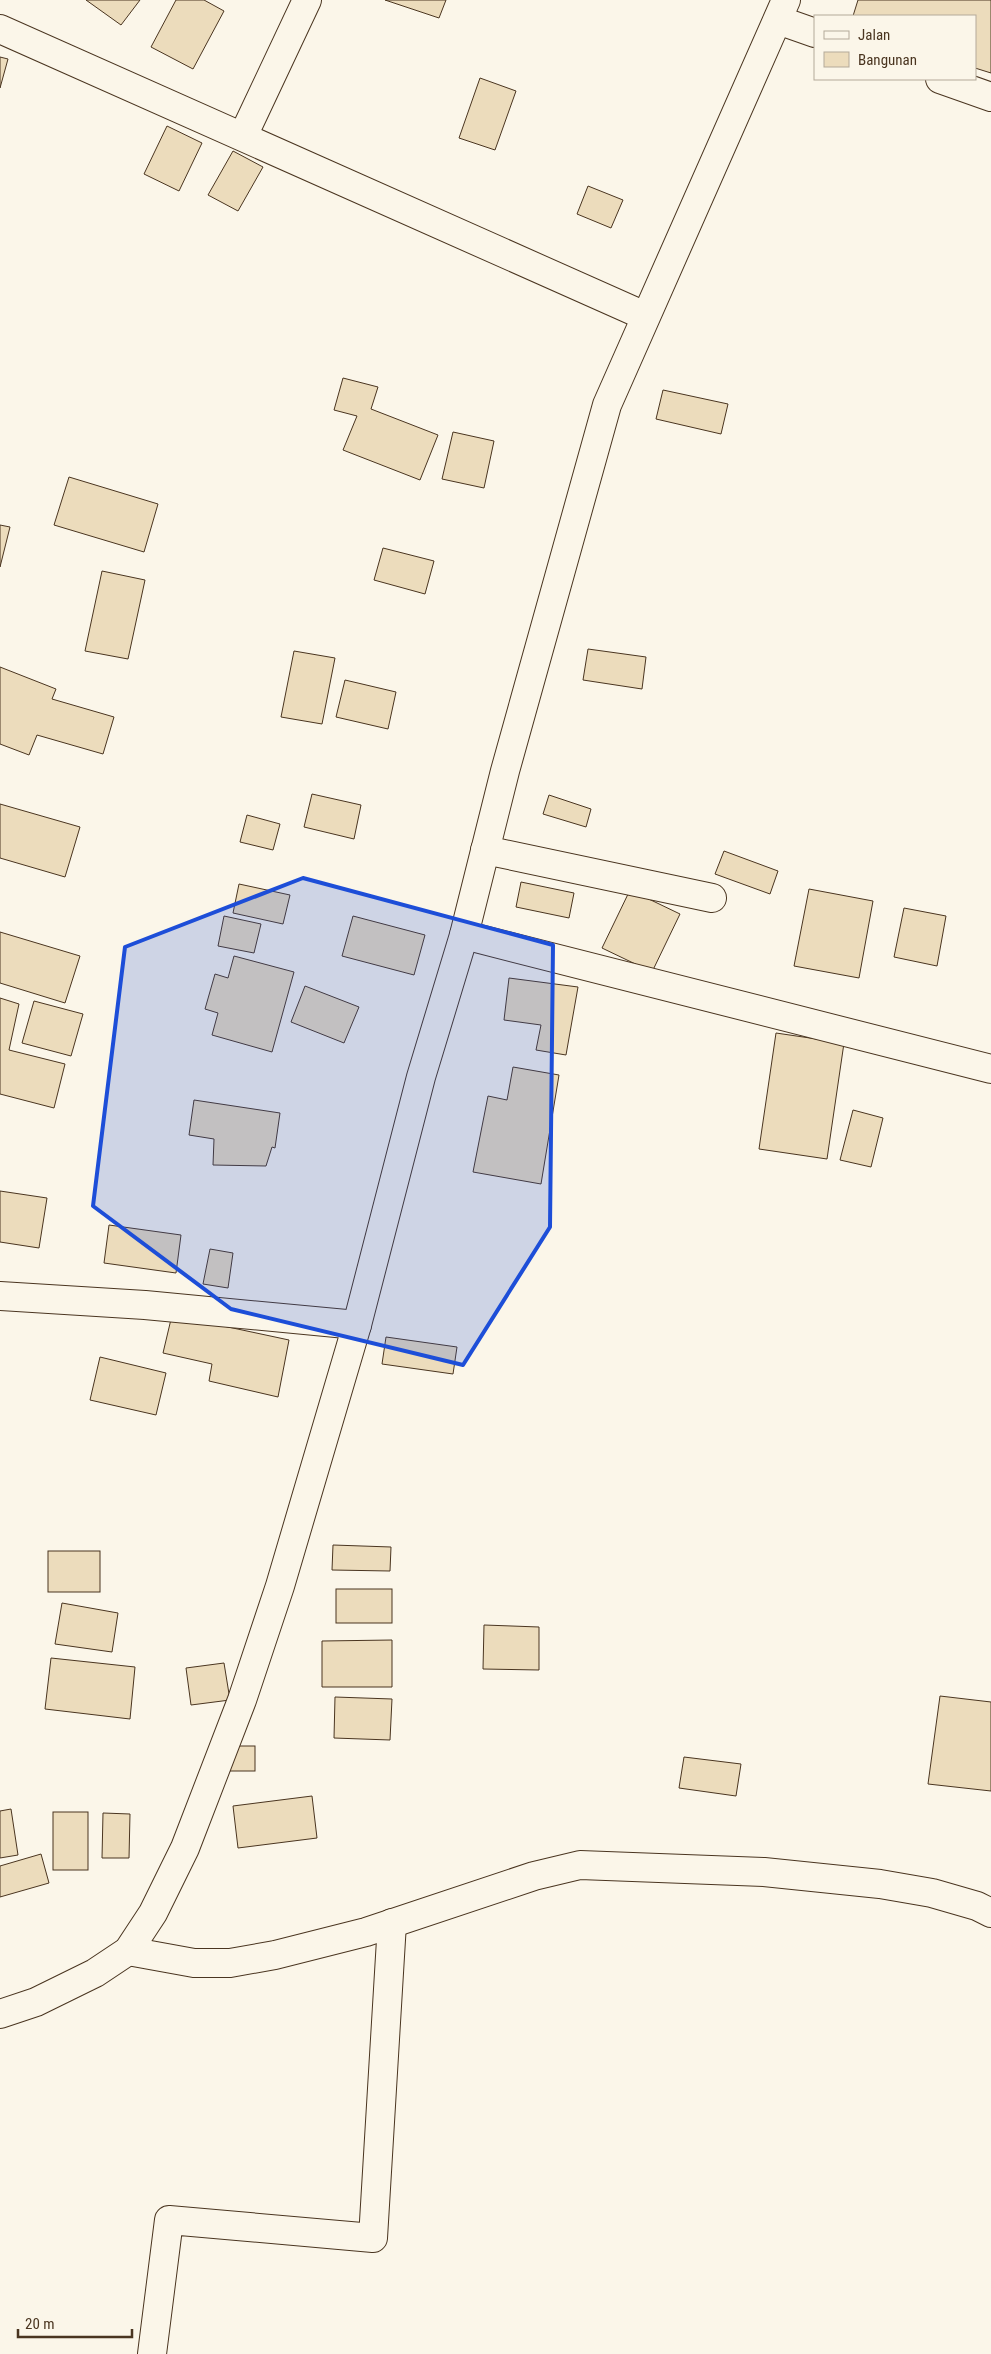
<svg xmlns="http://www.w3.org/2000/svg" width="991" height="2354" font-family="'Roboto Condensed',sans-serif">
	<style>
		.building { fill: #ecdcbc; stroke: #4a3520 }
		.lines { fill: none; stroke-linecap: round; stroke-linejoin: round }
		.minor-casing { stroke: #4a3520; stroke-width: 30 }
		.minor { stroke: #fbf6e9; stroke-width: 28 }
		.marked { fill: #1d4ed8; fill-opacity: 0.2; stroke: #1d4ed8; stroke-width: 4; stroke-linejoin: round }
	</style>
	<rect width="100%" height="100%" fill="#fbf6e9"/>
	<!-- building -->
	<g class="building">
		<path d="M86,0h54l-19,25z"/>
		<path d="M176,0h28l20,11 -31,58 -42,-22z"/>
		<path d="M385,0h61l-7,18z"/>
		<path d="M858,0h133v73l-16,-5v-52h-122z"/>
		<path d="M0,57l8,2 -8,29z"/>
		<path d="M480,78l36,13 -21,59 -36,-12z"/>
		<path d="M167,126l35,17 -23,48 -35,-17z"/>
		<path d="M233,151l30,16 -25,44 -30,-16z"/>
		<path d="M588,186l35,14 -12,28 -34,-14z"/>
		<path d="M343,378l35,9 -7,22 67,26 -18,45 -77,-30 14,-34 -23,-6z"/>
		<path d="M663,390l65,14 -7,30 -65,-15z"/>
		<path d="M453,432l41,9 -10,47 -42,-9z"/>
		<path d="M69,477l89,27 -14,48 -90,-27z"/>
		<path d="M0,525l10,2 -10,40z"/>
		<path d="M383,548l51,13 -9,33 -51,-14z"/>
		<path d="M102,571l43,9 -17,79 -43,-8z"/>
		<path d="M588,649l58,8 -4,32 -59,-9z"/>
		<path d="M294,651l41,7 -13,66 -41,-7z"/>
		<path d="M0,667l56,22 -4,10 62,18 -11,37 -66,-19 -8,20 -29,-11z"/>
		<path d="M345,680l51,12 -8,37 -52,-12z"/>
		<path d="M312,794l49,11 -7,34 -50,-12z"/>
		<path d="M549,795l42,14 -5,18 -43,-13z"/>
		<path d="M0,804l80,23 -15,50 -65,-19z"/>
		<path d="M247,815l33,9 -7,26 -33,-8z"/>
		<path d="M724,851l54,20 -8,23 -55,-20z"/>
		<path d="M521,882l53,11 -5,25 -53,-11z"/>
		<path d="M239,884l51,11 -7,29 -50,-11z"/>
		<path d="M809,889l64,12 -14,77 -65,-12z"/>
		<path d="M630,890l50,24 -28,58 -50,-24z"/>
		<path d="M904,908l42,8 -9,50 -43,-9z"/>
		<path d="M224,916l37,8 -7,29 -36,-7z"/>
		<path d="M353,916l72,19 -11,40 -72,-19z"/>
		<path d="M0,932l80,24 -15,47 -65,-20z"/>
		<path d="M234,956l60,16 -22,80 -60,-17 6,-22 -13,-4 10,-35 13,4z"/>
		<path d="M509,978l69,9 -12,68 -30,-5 5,-25 -37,-5z"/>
		<path d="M305,986l54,21 -15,36 -53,-21z"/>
		<path d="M0,998l19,6 -10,46 56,14 -11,44 -54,-14z"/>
		<path d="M34,1001l49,13 -12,42 -49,-13z"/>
		<path d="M776,1033l68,10 -17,116 -68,-10z"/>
		<path d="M513,1067l46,8 -18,109 -68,-12 15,-76 19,4z"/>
		<path d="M194,1100l86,13 -5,35 -3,-1 -6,19 -53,-1 1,-26 -25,-4z"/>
		<path d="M853,1110l30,8 -12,49 -31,-7z"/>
		<path d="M0,1191l47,7 -8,50 -39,-6z"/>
		<path d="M109,1225l72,10 -5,38 -72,-10z"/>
		<path d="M210,1249l23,4 -5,35 -25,-4z"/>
		<path d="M172,1315l117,25 -11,57 -69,-16 3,-17 -49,-11z"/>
		<path d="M386,1337l71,10 -4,27 -71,-10z"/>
		<path d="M100,1357l66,16 -10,42 -66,-15z"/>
		<path d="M333,1545l58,2 -1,24 -58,-1z"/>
		<rect x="48" y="1551" width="52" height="41"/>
		<rect x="336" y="1589" width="56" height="34"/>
		<path d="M62,1603l56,10 -6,39 -57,-8z"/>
		<path d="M484,1625l55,2v43l-56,-1z"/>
		<path d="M392,1640v47h-70v-46z"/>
		<path d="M51,1658l84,9 -5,52 -85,-10z"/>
		<path d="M224,1663l6,37 -39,5 -5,-37z"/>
		<path d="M940,1696l51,6v89l-63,-7z"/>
		<path d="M335,1697l57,2 -2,41 -56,-2z"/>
		<rect x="226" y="1746" width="29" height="25"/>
		<path d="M684,1757l57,7 -5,32 -57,-8z"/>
		<path d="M312,1796l5,42 -79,10 -5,-42z"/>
		<path d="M11,1809l7,46 -18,3v-47z"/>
		<rect x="53" y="1812" width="35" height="58"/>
		<path d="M103,1813l27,1 -1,44h-27z"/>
		<path d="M41,1854l8,29 -49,14v-31z"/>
	</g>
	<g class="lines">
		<defs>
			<g id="minor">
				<path d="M778,20l37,13"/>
				<path d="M0,29l645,287"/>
				<path d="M940,79l51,18"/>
				<path d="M243,136l64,-136"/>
				<path d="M485,850l227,48"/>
				<path d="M464,935l527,134"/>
				<path d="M0,1296l145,9 212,20"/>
				<path d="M128,1951l66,12h36l45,-8 91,-23 168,-56 46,-11 184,7 116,12 52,9 45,13 14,7"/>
				<path d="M0,2014l36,-12 59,-29 33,-22 25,-38 32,-65 57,-148 38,-114 77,-261 64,-248 43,-142 41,-164 102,-366 179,-405"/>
				<path d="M152,2354l17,-134 204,18 19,-315"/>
			</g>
		</defs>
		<!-- minor casing -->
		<use href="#minor" class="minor-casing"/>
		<!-- minor -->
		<use href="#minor" class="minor"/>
	</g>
	<!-- marked area -->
	<path class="marked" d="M303,878l250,67 -3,282 -87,138 -232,-56 -138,-103 32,-259z"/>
	<!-- legend -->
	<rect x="814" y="15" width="162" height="65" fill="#fbf6e9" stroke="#b4a999"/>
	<rect x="824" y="31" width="25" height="8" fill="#fbf6e9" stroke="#b4a999"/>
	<text x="858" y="40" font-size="15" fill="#4a3520">Jalan</text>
	<rect x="824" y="52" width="25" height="15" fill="#ecdcbc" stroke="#b4a999"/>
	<text x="858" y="65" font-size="15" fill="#4a3520">Bangunan</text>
	<!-- scale -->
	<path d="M18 2329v8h114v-8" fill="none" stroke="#4a3520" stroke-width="2.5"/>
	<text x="25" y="2329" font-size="15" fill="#4a3520" stroke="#fbf6e9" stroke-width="4" paint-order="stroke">20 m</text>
</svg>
